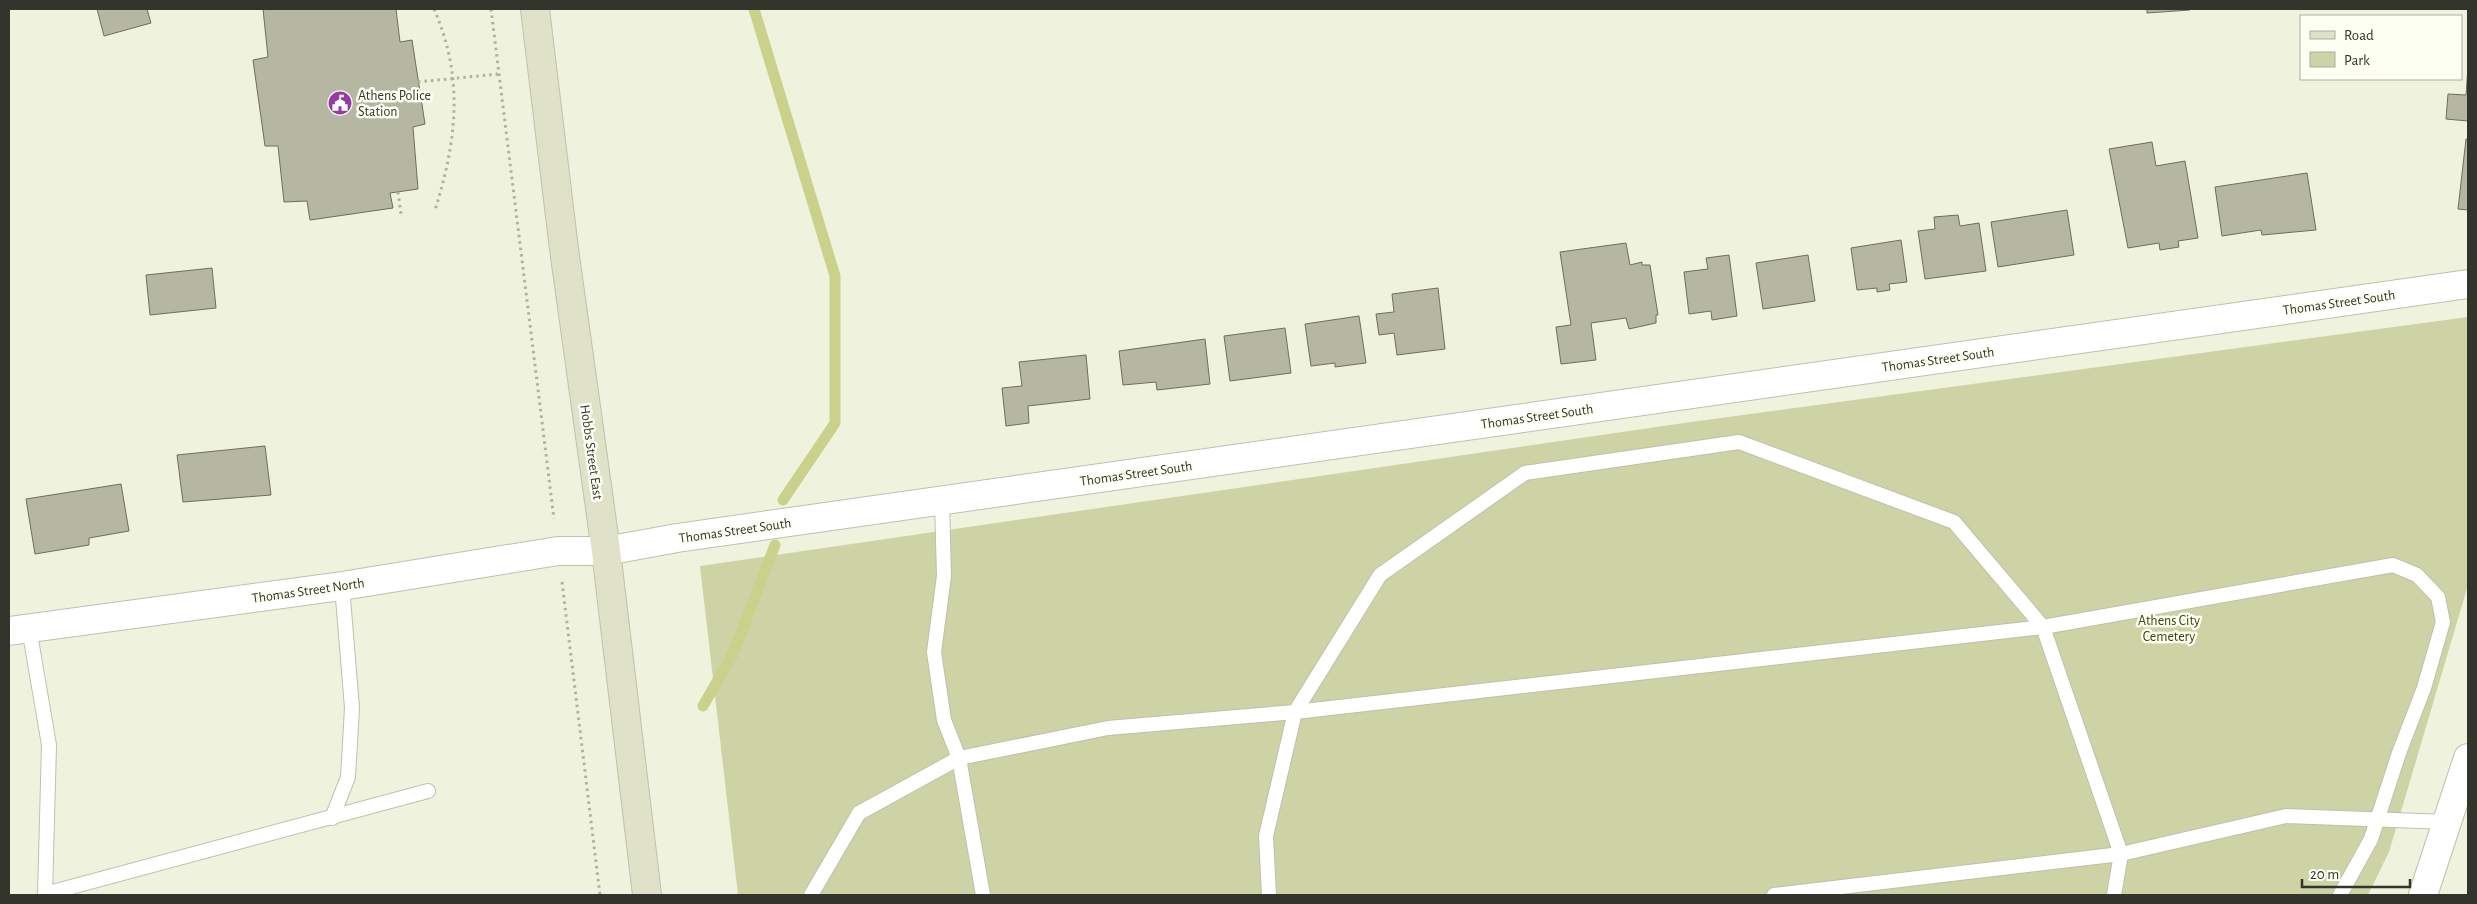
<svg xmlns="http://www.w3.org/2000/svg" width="2477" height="904" font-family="'Alegreya Sans',sans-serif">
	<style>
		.green { fill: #cdd3a5 }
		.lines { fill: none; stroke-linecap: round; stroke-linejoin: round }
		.stream { stroke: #c9d18b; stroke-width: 11 }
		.building { fill: #b5b7a3; stroke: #6c6f5c }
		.service-casing { stroke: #bec1ac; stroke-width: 16 }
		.minor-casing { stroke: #bec1ac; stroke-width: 30 }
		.tertiary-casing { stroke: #bec1ac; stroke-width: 30 }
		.secondary-casing { stroke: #bec1ac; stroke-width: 30 }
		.path { stroke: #afb2a0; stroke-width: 3; stroke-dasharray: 2.5 4; stroke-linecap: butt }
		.service { stroke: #fff; stroke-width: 14 }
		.minor { stroke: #fff; stroke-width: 28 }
		.tertiary { stroke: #fff; stroke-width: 28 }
		.secondary { stroke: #dfe1c8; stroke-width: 28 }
		.labels { text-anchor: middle; stroke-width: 5; stroke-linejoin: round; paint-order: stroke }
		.poi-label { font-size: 14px; fill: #33342c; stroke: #fdfff2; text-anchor: start }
		.street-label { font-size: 14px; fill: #33342c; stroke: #fdfff2 }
		.park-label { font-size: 14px; fill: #3c400a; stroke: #fdfff2 }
	</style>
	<rect width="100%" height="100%" fill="#eff3dd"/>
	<!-- green -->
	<path class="green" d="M2468,317v268l-79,267 -21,43h-1630l-38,-329 991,-144z"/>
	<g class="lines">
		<!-- stream -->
		<g class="stream">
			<path d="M754,9l81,267v147l-52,77"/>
			<path d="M703,706l30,-52 42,-109"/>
		</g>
	</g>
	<!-- building -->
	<g class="building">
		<path d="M97,9h50l4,14 -47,13z"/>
		<path d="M263,9h133l4,33 12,-2 13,84 -12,3 5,62 -28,4 3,15 -83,12 -3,-19 -23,1 -6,-56h-13l-12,-86 15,-3z"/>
		<path d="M2147,9h43v1l-43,3z"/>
		<path d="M2468,67v54l-22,-2 2,-25 18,1z"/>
		<path d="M2466,139h2v71l-10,-1z"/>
		<path d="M2152,142l4,24 29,-5 13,77 -20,3 1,6 -19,3 -1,-7 -31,5 -19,-99z"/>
		<path d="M2307,173l9,57 -54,5 -1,-5 -39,6 -7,-49z"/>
		<path d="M2067,210l7,45 -76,12 -7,-45z"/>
		<path d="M1958,215l2,11 19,-3 7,48 -61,8 -7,-48 17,-2 -1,-12z"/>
		<path d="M1901,240l6,42 -18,2 1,6 -13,2v-4l-20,2 -6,-42z"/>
		<path d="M1626,243l4,22 12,-3v3h8l8,50h-2v8l-27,6 -3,-11 -35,5 5,37 -35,4 -5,-37 15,-2 -11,-73z"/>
		<path d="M1729,255l8,61 -25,4 -1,-9 -22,3 -5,-42 24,-3 -2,-11z"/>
		<path d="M1808,255l7,46 -52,8 -7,-46z"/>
		<path d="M212,268l4,40 -66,7 -4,-40z"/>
		<path d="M1438,288l7,61 -48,6 -3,-22 -15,2 -3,-21 18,-2 -2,-18z"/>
		<path d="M1359,316l7,47 -31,4v-4l-24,3 -6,-42z"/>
		<path d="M1285,328l6,45 -61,8 -6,-45z"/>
		<path d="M1205,339l5,45 -53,6 -1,-8 -33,3 -4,-34z"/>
		<path d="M1086,355l4,44 -62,7 1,17 -23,3 -4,-38 20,-2 -3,-24z"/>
		<path d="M265,446l6,49 -88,7 -6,-47z"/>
		<path d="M121,484l8,47 -40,7v7l-54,9 -9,-55z"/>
	</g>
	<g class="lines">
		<defs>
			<g id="service">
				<path d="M29,628l20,117 -4,150"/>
				<path d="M332,818l16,-41 4,-69 -10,-122"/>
				<path d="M45,894l383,-103"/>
				<path d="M811,895l48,-82 100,-55 -15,-38 -10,-68 10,-76 -2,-75"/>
				<path d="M983,895l-24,-137 149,-30 187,-16 748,-85 350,-62 24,10 21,22 5,25 -19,66 -25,65 -28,86 -31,56"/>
				<path d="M1269,895l-3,-59 29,-124 85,-137 145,-102 214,-31 215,80 89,105 78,227 -7,41"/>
				<path d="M1774,895l347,-41 165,-38 161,6"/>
			</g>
			<path id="minor" d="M9,631l333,-45 216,-35h48l71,-13 1791,-254"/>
			<path id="tertiary" d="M2423,895l45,-137"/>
			<path id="secondary" d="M535,9l29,240 42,302 41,344"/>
		</defs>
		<!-- service casing -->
		<use href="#service" class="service-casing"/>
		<!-- minor casing -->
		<use href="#minor" class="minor-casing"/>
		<!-- tertiary casing -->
		<use href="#tertiary" class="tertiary-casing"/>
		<!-- secondary casing -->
		<use href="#secondary" class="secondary-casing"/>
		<!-- path -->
		<g class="path">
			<path d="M434,9c30,68 23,131 1,201"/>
			<path d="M491,9l63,510"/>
			<path d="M418,82l80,-8"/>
			<path d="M398,192l3,22"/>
			<path d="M562,582l38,313"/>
		</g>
		<!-- service -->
		<use href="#service" class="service"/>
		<!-- minor -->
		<use href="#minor" class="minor"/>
		<!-- tertiary -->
		<use href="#tertiary" class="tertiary"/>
		<!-- secondary -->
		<use href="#secondary" class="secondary"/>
	</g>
	<!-- icons -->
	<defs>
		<symbol id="civic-disc" viewBox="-11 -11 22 22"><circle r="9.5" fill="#983aa3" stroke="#fdfff2"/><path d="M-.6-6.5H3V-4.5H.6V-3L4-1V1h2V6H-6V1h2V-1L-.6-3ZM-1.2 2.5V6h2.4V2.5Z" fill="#fff"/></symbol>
	</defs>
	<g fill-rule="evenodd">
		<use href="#civic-disc" x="326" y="89" width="28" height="28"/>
	</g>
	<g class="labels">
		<!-- poi labels -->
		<g class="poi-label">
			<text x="358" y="100">Athens Police<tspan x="358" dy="16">Station</tspan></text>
		</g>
		<!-- street labels -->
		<g class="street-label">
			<text transform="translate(2339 302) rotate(-8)" y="5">Thomas Street South</text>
			<text transform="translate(1938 359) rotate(-8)" y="5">Thomas Street South</text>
			<text transform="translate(1537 416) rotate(-8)" y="5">Thomas Street South</text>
			<text transform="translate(592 452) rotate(82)" y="5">Hobbs Street East</text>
			<text transform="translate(1136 473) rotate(-8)" y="5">Thomas Street South</text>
			<text transform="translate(735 530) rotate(-8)" y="5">Thomas Street South</text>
			<text transform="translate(308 590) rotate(-8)" y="5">Thomas Street North</text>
		</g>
		<!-- park labels -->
		<g class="park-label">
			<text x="2169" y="625">Athens City<tspan x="2169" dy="16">Cemetery</tspan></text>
		</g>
	</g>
	<!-- border -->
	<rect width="2477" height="904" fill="none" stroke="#33342c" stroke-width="20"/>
	<!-- legend -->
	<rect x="2300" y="15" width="162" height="65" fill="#fdfff2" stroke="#acaea3"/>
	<rect x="2310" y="31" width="25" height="8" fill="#dfe1c8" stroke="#acaea3"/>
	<text x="2344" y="40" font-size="15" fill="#33342c">Road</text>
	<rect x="2310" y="52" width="25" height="15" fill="#cdd3a5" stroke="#acaea3"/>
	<text x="2344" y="65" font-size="15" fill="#33342c">Park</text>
	<!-- scale -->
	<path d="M2302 879v8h108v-8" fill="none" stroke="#33342c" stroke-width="2.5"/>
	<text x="2310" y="879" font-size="15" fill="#33342c" stroke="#fdfff2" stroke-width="4" paint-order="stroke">20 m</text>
</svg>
